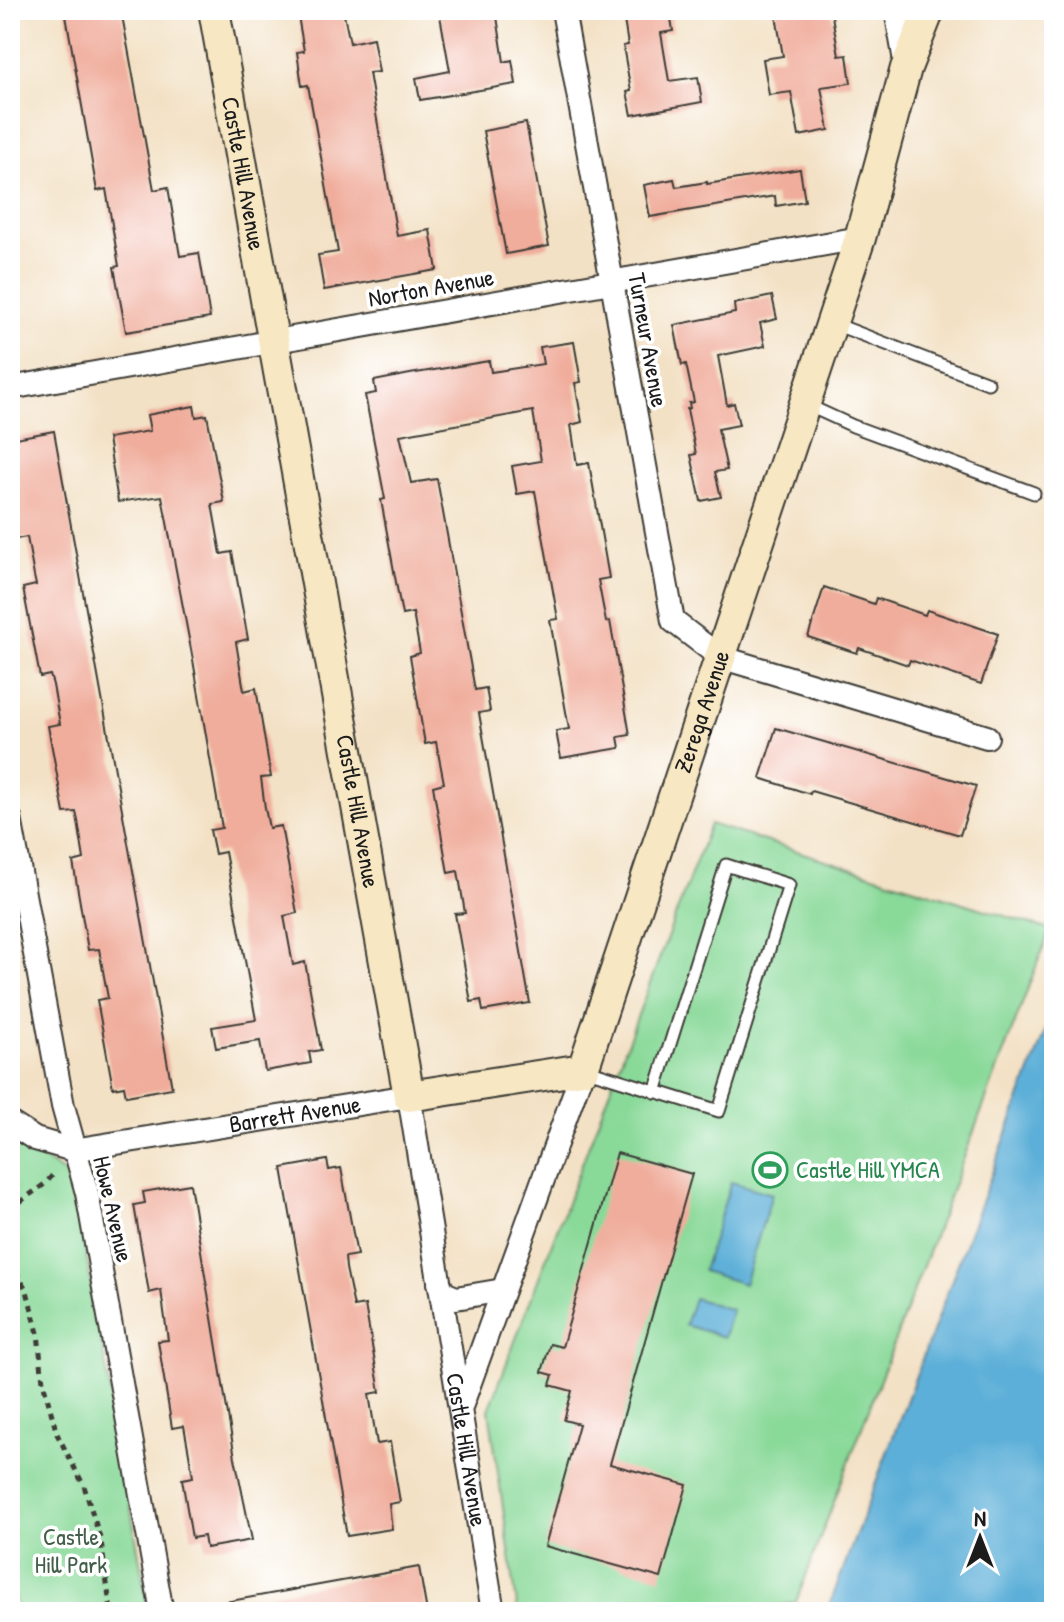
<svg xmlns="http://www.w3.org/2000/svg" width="1064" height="1622" font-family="'Patrick Hand',sans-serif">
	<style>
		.green { fill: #89d999; stroke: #527a5a; stroke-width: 2 }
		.water { fill: #5cafd8; stroke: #3c667a; stroke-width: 2 }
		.building { fill: #f0ad9c }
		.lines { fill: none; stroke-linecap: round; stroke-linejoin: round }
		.lane-casing { stroke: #3c3a35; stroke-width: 15 }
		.street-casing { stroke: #3c3a35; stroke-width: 26 }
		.secondary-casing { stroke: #3c3a35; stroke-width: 34 }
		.path { stroke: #3c3a35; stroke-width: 5; stroke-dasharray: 6 6; stroke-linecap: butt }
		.lane { stroke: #fff; stroke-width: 11 }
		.street { stroke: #fff; stroke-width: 22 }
		.secondary { stroke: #f7e8c3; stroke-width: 30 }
		.labels { text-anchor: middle; stroke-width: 7; stroke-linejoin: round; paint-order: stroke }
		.street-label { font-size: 24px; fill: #1c1c1c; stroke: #fff }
		.leisure-label { font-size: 24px; fill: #27864d; stroke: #fff; text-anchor: start }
		.park-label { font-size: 24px; fill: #425e48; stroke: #fff }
	</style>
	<rect width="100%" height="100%" fill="#fff"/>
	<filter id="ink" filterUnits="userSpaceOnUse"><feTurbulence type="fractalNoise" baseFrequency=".0125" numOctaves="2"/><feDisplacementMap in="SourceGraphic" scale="16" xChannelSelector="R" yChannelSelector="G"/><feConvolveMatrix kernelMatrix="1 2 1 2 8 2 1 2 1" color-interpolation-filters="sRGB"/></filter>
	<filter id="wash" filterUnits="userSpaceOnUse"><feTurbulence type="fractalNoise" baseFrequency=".006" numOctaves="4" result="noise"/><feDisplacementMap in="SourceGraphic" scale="32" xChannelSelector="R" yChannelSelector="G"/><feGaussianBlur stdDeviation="1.8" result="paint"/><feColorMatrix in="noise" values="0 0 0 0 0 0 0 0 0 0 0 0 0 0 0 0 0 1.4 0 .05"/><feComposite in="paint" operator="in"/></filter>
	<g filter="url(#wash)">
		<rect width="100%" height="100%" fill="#f3e1c5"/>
		<!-- green -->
		<g class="green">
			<path d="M710,824l340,106 -254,672 -46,10h-232l-29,-202z"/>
			<path d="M10,1139l61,38 2,4 76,431h-130l-9,-26z"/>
		</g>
		<!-- water -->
		<g class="water">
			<path d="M1054,1008v604h-227z"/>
			<path d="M731,1182l41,12 -28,90 -41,-13z"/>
			<path d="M694,1298l38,12 -8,27 -39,-12z"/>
		</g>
		<g id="blocks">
			<!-- building -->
			<g class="building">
				<path d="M65,10h56l33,180 14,-3 12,69 19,-3 11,65 -84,14 -12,-65 5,-1 -13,-77 -9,2z"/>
				<path d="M297,10h46l7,33 23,-5 6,34 -10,1 28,163 33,-6 7,40 -113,20 -6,-35 20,-3 -30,-167 -6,1 -5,-34 7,-1z"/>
				<path d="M439,10h57l8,52 8,-2 4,24 -96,16 -4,-22 34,-7z"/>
				<path d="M775,10h56l8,46 8,-1 4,28 -30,4 8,43 -30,6 -8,-44 -22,3 -6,-36 20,-3z"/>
				<path d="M670,12l3,19 -12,2 8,48 29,-4 4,25 -70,13 -5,-23 4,-1 -8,-45 5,-1 -4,-25z"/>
				<path d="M526,123l23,123 -43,8 -23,-123z"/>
				<path d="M800,169l5,32 -29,5 -1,-10 -125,21 -6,-32 30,-6 2,8 31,-5v2z"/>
				<path d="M772,296l5,23 -17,4 5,23 -47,10 9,49 7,-2 5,22 -21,4 9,41 -12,2 6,25 -20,4 -10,-46 5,-1 -9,-45 3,-1 -1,-5 5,-1 -8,-38 -4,1 -8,-40 61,-12 -1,-9z"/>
				<path d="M574,342l7,40 -6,1 7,39 -11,3 6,40 12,-2 20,115 -11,2 8,42 4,-1 20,114 -12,2 2,11 -59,10 -5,-27 13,-2 -19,-109 8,-1 -23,-128 -18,3 -5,-28 29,-5 -8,-50 -133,24 11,48 26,-4 38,211 11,-2 4,23 -11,2 51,290 -47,8 -2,-11 -10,2 -16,-88 10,-1 -7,-42 -10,2 -15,-87 11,-3 -8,-41 -11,2 -15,-88 10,-3 -7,-40 -11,2 -21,-115 4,-1 -20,-104 11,-2 -2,-12 36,-7 79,-13 2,11 52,-8 -3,-17z"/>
				<path d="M194,406l2,11 11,-2 17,87 -12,2 9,50 11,-2 16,87 -12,3 8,49 12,-3 15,89 -10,1 4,30 4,20 12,-2 16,87 -13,3 9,49 12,-3 16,88 -12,2 2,11 -46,8 -5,-30 -44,7 -4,-21 44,-7 -31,-168 -10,2 -5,-24 12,-2 -29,-168 -31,-164 -44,6 -10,-64 42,-7 -3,-16z"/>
				<path d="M54,431l118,657 -46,8 -2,-10 -11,2 -16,-88 11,-2 -9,-49 -11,1 -15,-88 11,-3 -6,-38 -2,-9 -12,1 -16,-87 12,-2 -7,-39 -3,-10 -10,2 -17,-89 13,-3 -2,-9 -7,-39 -11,2 -6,-31v-69z"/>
				<path d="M824,587l50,17 2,-6 49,17 2,-5 71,24 -17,50 -71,-24 -2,5 -49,-17 -2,5 -49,-16z"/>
				<path d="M776,728l200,58 -16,49 -149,-44 -1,3 -50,-16z"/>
				<path d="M617,1153l75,21 -82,290 77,21 -26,93 -116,-32 34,-122 -15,-4 8,-29 -22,-6 3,-10 -11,-3 8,-28 12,3z"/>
				<path d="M327,1160l2,10 12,-2 16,87 -12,2 1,11 8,39 11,-2 15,87 -11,2 8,50 13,-2 10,60 -11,2 3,25 -45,7 -65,-368z"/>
				<path d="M190,1184l45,274 17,82 -46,8 -2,-12 -12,2 -10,-59 11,-2 -5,-29 -4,-22 -12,2 -14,-87 10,-1 -7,-50 -12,3 -15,-88 11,-2 -2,-11z"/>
				<path d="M419,1567l8,45h-201l-1,-10z"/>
			</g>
		</g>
	</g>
	<g filter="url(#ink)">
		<use href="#blocks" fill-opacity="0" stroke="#3c3a35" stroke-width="2"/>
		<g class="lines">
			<defs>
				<g id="lane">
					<path d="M832,323l156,60"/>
					<path d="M805,404l48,22 181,67"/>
					<path d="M584,1069l135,42 70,-226 -63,-20 -71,227"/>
				</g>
				<g id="street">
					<path d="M563,10l110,611 47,36 267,80"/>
					<path d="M896,10l10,57"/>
					<path d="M10,388l850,-150"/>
					<path d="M10,818l53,288 24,87 75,419"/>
					<path id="s1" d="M10,1123l25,16 38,11 336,-54 84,516"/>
					<path d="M439,1283l5,10 12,5 47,-8"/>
					<path d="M461,1407l122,-338"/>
				</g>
				<g id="secondary">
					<path id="s2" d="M214,10l195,1086 174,-27 277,-831 46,-170 23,-58"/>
				</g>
			</defs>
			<!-- lane casing -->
			<use href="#lane" class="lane-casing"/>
			<!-- street casing -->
			<use href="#street" class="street-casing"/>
			<!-- secondary casing -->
			<use href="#secondary" class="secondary-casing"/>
			<!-- path -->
			<g class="path">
				<path d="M10,1209l36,-26 9,-11"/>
				<path d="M10,1261l17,30 11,42 5,49 14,52 27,52 17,55 10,71"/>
			</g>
			<!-- lane -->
			<use href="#lane" class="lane"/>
			<!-- street -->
			<use href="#street" class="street"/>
			<!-- secondary -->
			<use href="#secondary" class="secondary"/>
		</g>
	</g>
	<!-- icons -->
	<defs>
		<symbol id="stadium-ring" viewBox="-11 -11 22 22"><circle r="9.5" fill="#fff" stroke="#2e9e5b" stroke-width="1.5"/><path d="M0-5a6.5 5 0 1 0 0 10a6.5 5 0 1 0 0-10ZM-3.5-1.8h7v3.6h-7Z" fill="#2e9e5b"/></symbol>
	</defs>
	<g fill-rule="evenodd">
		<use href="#stadium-ring" x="750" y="1150" width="40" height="40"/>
	</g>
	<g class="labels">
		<!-- street labels -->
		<g class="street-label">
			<text dy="8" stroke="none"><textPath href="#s2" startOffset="166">Castle Hill Avenue</textPath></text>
			<text transform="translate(431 288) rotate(-10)" y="8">Norton Avenue</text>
			<text transform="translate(648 340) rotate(80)" y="8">Turneur Avenue</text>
			<text dy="8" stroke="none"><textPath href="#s2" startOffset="1656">Zerega Avenue</textPath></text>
			<text dy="8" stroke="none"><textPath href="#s2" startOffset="814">Castle Hill Avenue</textPath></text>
			<text dy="8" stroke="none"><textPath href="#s1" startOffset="294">Barrett Avenue</textPath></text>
			<text transform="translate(113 1209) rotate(77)" y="8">Howe Avenue</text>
			<text dy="8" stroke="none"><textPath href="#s1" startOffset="768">Castle Hill Avenue</textPath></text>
		</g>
		<!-- leisure labels -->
		<g class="leisure-label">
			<text x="796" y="1178">Castle Hill YMCA</text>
		</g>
		<!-- park labels -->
		<g class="park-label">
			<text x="71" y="1545">Castle<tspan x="71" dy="28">Hill Park</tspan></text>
		</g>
	</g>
	<!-- margin -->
	<rect width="1064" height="1622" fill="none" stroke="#fff" stroke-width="40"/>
	<!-- north arrow -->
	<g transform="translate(980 1538)" stroke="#ffffff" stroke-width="6" paint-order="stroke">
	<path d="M0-6L14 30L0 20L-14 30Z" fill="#1c1c1c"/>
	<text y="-12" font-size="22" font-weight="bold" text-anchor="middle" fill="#1c1c1c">N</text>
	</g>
</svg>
